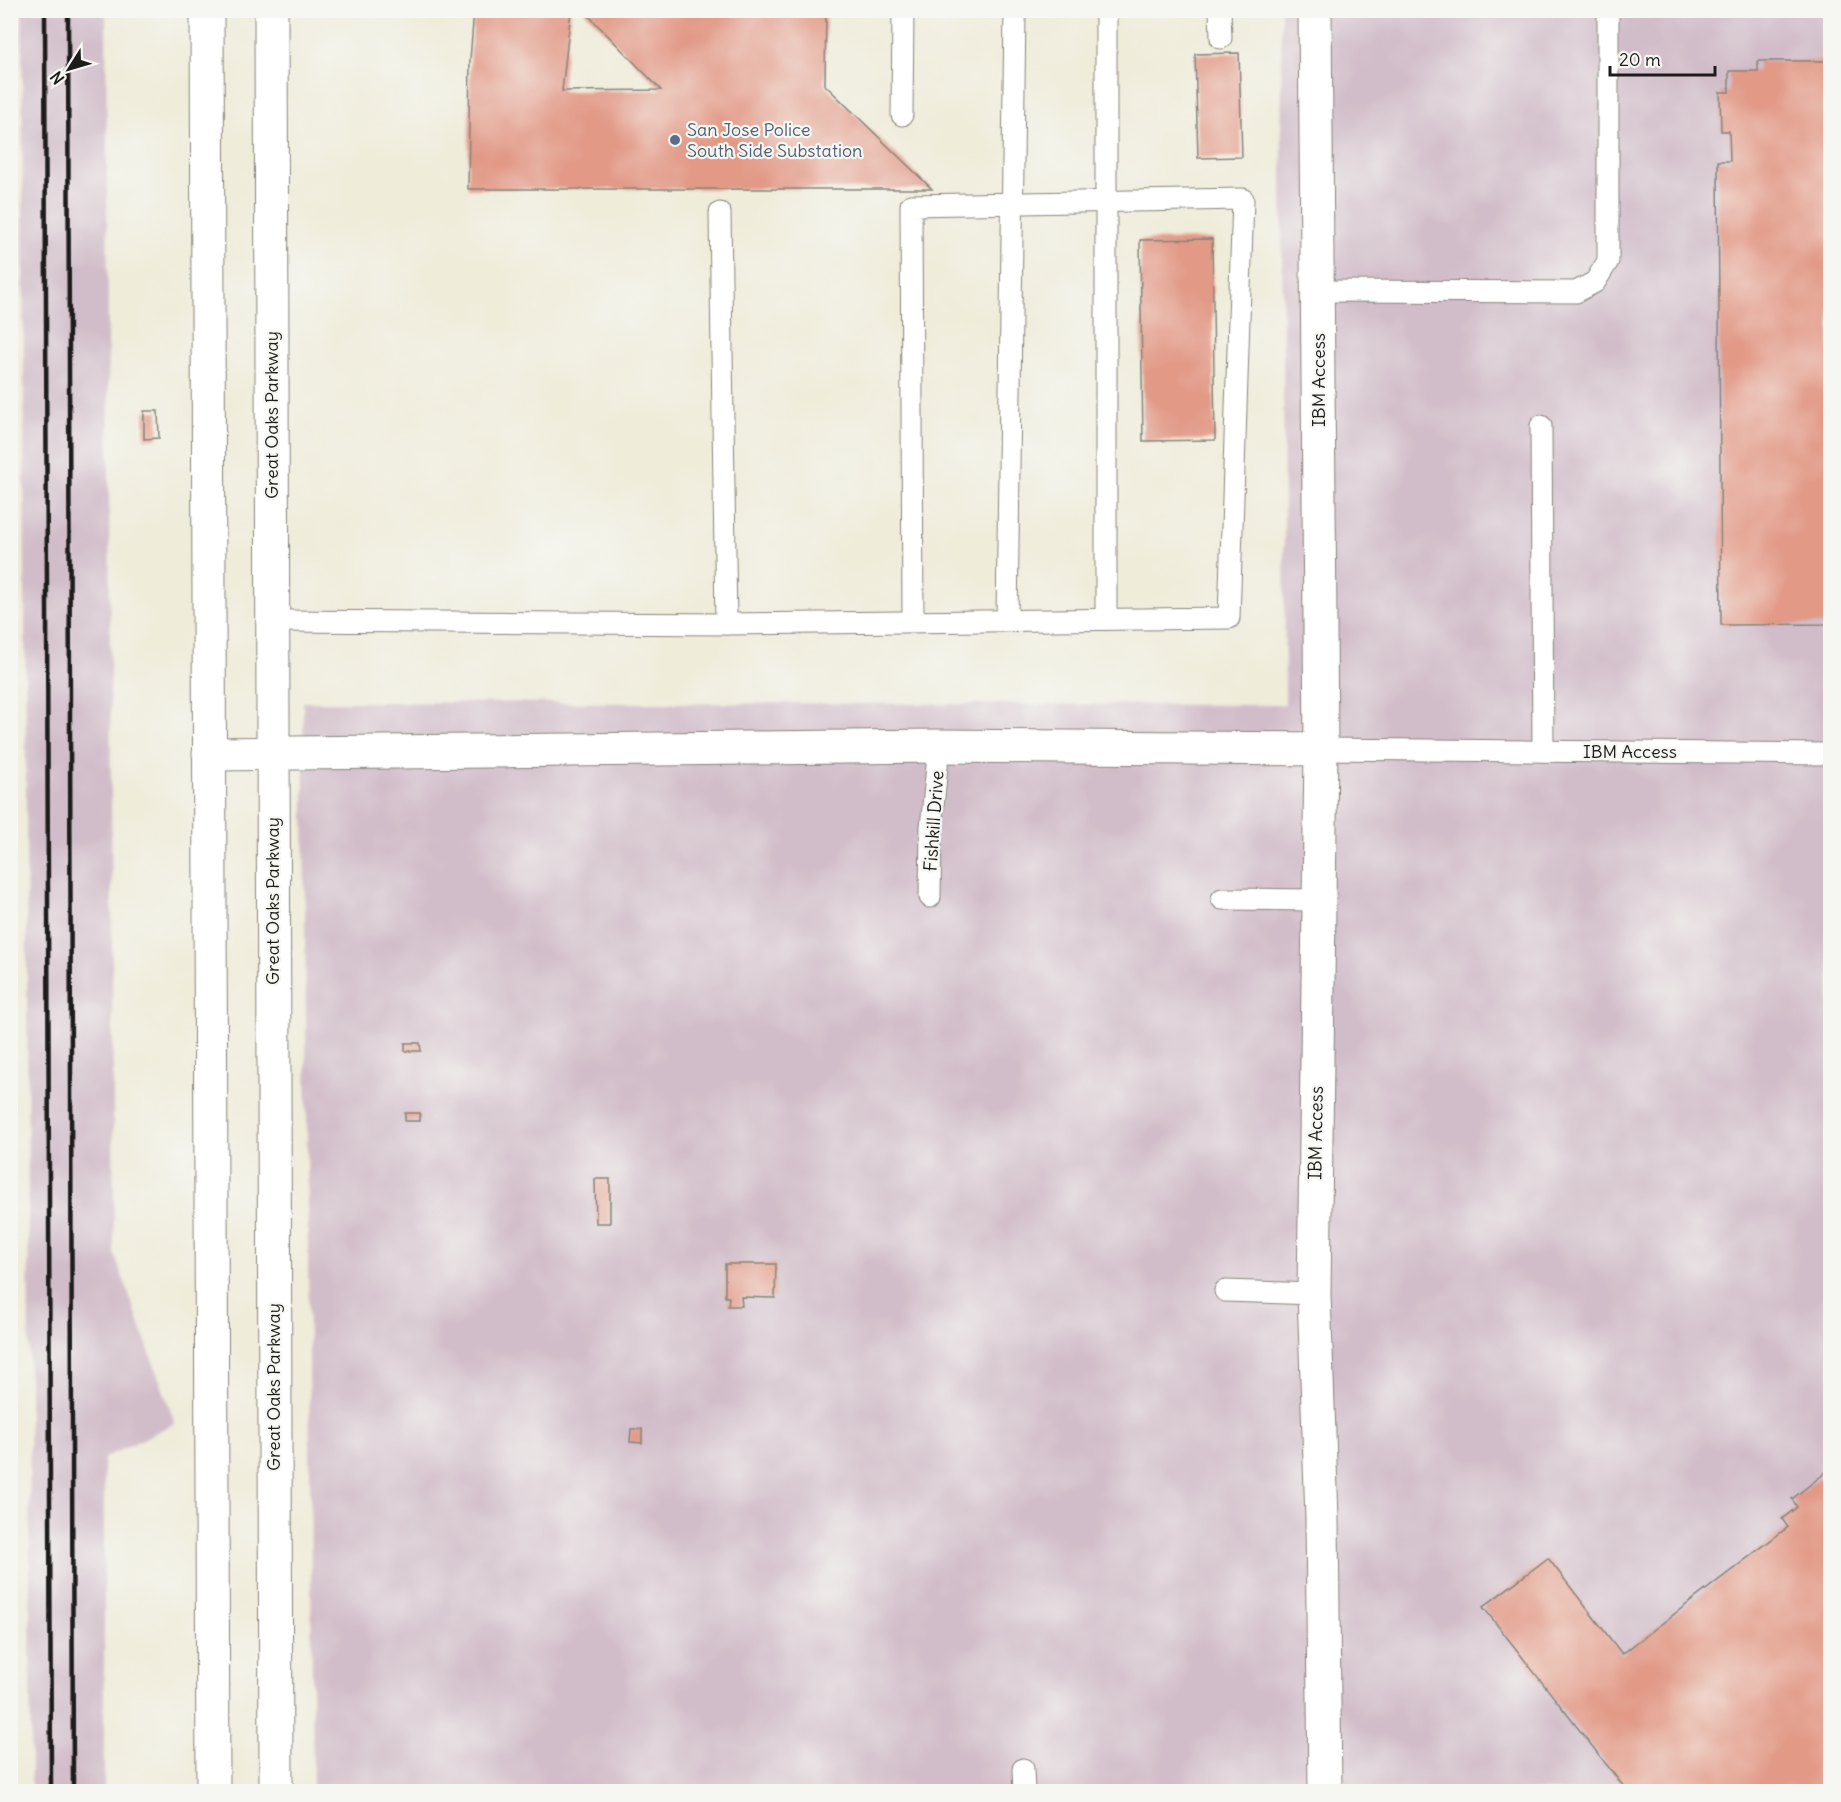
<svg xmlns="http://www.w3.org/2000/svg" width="1841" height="1802" font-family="Delius,sans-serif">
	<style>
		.industrial { fill: #d1bdc9 }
		.building { fill: #e29986 }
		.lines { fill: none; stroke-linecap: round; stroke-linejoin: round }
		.service-casing { stroke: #86847b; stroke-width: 23 }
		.tertiary-casing { stroke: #86847b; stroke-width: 35 }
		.secondary-casing { stroke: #86847b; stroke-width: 35 }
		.service { stroke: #fff; stroke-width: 21 }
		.tertiary { stroke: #fff; stroke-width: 33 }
		.secondary { stroke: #fff; stroke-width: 33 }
		.rail { stroke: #1c1c1c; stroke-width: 4.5 }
		.service-dot { fill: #5c6f8a; stroke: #f6f6f2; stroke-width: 2 }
		.labels { text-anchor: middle; stroke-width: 4.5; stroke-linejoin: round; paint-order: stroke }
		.service-label { font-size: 18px; fill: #4e5e75; stroke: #f6f6f2; text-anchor: start }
		.street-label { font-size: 18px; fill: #1c1c1c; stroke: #f6f6f2 }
	</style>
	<rect width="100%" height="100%" fill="#f6f6f2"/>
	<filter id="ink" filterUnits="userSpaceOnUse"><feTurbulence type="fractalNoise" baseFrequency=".0167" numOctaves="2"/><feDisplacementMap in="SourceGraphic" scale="12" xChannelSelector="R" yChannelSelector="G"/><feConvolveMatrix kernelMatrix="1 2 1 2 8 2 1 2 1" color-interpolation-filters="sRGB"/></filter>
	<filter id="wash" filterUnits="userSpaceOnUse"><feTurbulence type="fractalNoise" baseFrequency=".008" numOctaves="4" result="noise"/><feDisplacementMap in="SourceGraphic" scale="24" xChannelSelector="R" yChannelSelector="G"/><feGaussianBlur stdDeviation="1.35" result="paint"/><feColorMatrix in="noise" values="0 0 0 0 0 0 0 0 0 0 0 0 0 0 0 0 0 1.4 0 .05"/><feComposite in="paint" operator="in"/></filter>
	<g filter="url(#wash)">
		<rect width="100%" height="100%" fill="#efecda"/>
		<!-- industrial -->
		<g class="industrial">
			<path d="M22,11h84l8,1242 61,170 -71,35v334l-73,-1z"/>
			<path d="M1281,11h549v1780h-1517l-10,-1089 982,3z"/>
		</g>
		<g id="blocks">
			<!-- building -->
			<g class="building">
				<path d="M474,10h97l-9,81 99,-1 -78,-80h243l-1,75 107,104h-464l2,-129z"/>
				<path d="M1239,53l3,104 -44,1 -3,-104z"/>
				<path d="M1758,61h72v563l-109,1 -3,-464h12l-1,-30h-8l-1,-39h9v-21h29z"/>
				<path d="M1212,239l3,201 -72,1 -3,-201z"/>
				<path d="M144,411h14l1,27 -15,1z"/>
				<path d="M405,1043h15l1,8h-16z"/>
				<rect x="405" y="1113" width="15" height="8"/>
				<path d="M595,1179h15v44h-14z"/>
				<path d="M725,1264h51l-1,34 -34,-1 1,9h-14l1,-9h-4z"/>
				<path d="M631,1429h11v14l-12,-1z"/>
				<path d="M1830,1469v323h-202l-145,-185 65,-49 74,96 166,-127 -6,-8 15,-12 -5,-8z"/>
			</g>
		</g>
	</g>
	<g filter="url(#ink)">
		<use href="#blocks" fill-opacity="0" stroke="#86847b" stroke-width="1.5"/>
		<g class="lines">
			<defs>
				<g id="service">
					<path d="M1106,10v609"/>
					<path d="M1220,10l1,28"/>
					<path d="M902,115l1,-105"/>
					<path d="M720,213l6,411"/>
					<path d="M1318,291l258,1 19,-10 13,-21v-251"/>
					<path d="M1541,426l2,325"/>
					<path d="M272,621l454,3 503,-6 14,-419 -332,6 2,417"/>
					<path d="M1007,621l8,-611"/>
					<path d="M1321,749l509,5"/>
					<path d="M930,897l1,-70 8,-81"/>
					<path d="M1222,899l97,1"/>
					<path d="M1225,1291l89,3"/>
					<path d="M1023,1769l1,23"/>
				</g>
				<g id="tertiary">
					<path d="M1315,10l6,739 -7,545 8,224 3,274"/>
					<path d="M209,754l730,-8 382,3"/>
				</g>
				<g id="secondary">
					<path d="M207,10l6,1782"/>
					<path d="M271,10l5,1782"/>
				</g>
			</defs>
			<!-- service casing -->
			<use href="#service" class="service-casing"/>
			<!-- tertiary casing -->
			<use href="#tertiary" class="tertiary-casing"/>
			<!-- secondary casing -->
			<use href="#secondary" class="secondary-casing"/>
			<!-- service -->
			<use href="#service" class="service"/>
			<!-- tertiary -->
			<use href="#tertiary" class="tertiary"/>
			<!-- secondary -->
			<use href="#secondary" class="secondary"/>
			<!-- rail -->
			<g class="rail">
				<path d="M45,10l6,1782"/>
				<path d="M68,10l5,1782"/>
			</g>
		</g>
	</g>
	<!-- markers -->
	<circle class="service-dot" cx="675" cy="140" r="6"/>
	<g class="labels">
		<!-- service labels -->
		<g class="service-label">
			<text x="687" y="136">San Jose Police<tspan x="687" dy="21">South Side Substation</tspan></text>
		</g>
		<!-- street labels -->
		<g class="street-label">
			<text transform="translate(1319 380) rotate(-90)" y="6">IBM Access</text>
			<text transform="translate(272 415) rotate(-90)" y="6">Great Oaks Parkway</text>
			<text x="1630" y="758">IBM Access</text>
			<text transform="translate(934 821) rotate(-86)" y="6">Fishkill Drive</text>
			<text transform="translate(273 901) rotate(-90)" y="6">Great Oaks Parkway</text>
			<text transform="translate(1316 1133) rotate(-89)" y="6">IBM Access</text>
			<text transform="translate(274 1387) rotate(-90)" y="6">Great Oaks Parkway</text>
		</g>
	</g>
	<!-- margin -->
	<rect width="1841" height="1802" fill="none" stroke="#f6f6f2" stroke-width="36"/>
	<!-- north arrow -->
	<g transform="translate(69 69) rotate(233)" stroke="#f6f6f2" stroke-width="4.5" paint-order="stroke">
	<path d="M0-4.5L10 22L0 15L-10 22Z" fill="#1c1c1c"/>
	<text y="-9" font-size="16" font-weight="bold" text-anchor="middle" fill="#1c1c1c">N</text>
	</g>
	<!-- scale -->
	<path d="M1610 66v9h105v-9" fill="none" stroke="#1c1c1c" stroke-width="3"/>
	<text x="1619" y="66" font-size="18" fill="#1c1c1c" stroke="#f6f6f2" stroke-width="4.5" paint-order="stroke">20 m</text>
</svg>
